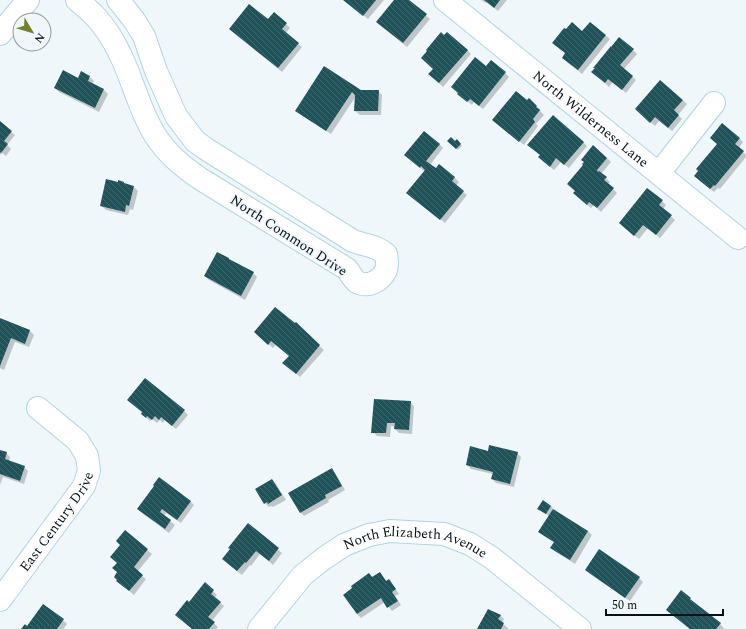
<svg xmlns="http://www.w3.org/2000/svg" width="746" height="629" font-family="Spectral,serif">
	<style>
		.shadow { fill: #0003 }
		.building { fill: url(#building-back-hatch) }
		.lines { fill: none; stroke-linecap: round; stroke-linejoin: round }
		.minor-casing { stroke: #aed4e6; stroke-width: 24 }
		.minor { stroke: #fff; stroke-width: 22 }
		.labels { text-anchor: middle; stroke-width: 4; stroke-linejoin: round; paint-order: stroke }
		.street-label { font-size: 14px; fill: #051218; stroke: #f0f7fb }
	</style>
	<defs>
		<pattern id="building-back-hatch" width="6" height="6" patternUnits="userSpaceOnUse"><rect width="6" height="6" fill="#205359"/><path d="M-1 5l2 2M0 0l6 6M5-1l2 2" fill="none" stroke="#3e676c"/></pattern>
	</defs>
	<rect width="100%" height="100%" fill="#f0f7fb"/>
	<!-- shadow -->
	<g class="shadow">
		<path d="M344,0h40l-16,19z"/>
		<path d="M395,0h12l23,19 -23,28 -26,-21z"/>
		<path d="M481,0h26l-9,11 -11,-9 -1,1z"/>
		<path d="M268,20l18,4 4,4 -5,6 17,13 -20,25 -48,-39z"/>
		<path d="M590,23l20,16 -28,35 -15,-12 -1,-8z"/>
		<path d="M467,50l4,4 -28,33 -10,-9 1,-9z"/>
		<path d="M633,50l4,4 -13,15 12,11 -10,13 -13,-11 -4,5 -12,-11z"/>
		<path d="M324,67l36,24h18l4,4 -1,20h-21l-5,-4 1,-15 -25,38 -31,-20 -4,-3z"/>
		<path d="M486,67l19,6 4,4 -26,32 -9,-7 -2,3 -9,-7 -4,-5z"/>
		<path d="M82,73l8,4 4,4 -2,3 12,6 4,4 -9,18 -40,-20 -4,-4 23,-9z"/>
		<path d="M529,100l12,10 -1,1 4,4 -8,9 2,2 -14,19 -26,-21z"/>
		<path d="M683,100l4,4 -9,11 4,4 -10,12 -13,-10 -4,5 -15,-13z"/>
		<path d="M0,123l15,12 -8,10 4,4 -5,7 -4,-3 -2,2z"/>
		<path d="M739,138l4,4 -4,6 7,7v2l-26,32 -2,-1 -4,4 -15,-12z"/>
		<path d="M457,140l5,6 -4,4 -9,-9 6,1z"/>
		<path d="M583,142l4,4 -18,22 -8,-6 -7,8 -11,-9 -2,-6 -8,-6z"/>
		<path d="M439,144l4,4 -13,17 6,4 3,-4 16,13 4,4 -3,4 11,9 -22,28 -33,-26 13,-25 -20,-17z"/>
		<path d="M607,158l4,4 -10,12 9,8 -2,2 9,9 -16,19 -7,-7 -3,3 -17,-15z"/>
		<path d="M124,183l2,2 8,2 4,4 -5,19 -3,-1 -2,6 -22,-5 -5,-5z"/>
		<path d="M662,201l4,4 -3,4 12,11 -15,18 -12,-10 -9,11 -15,-12z"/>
		<path d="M253,273l4,4 -12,23 -36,-20 -4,-4z"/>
		<path d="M0,319l30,12 4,4 -5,12 -14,-5 -11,28 -4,-2z"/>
		<path d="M296,324l28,26 -24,27 -12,-10 2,-11 -14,-12 -3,4 -14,-12z"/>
		<path d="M410,402l4,4 -2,28 -13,-1 -4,-4 1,-2 -5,-1 -1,11 -13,-1 -4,-4z"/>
		<path d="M184,411l4,4 -12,14 -11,-9 -2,3 -3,-3 -3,3 -5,-4 -2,2 -8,-7 1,-2z"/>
		<path d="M0,451l6,2 4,4 -1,5 15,5 4,4 -4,13 -21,-7 -3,8z"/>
		<path d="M488,452l29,1 4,4 -7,30 -18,-4 -4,-4 1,-5 -22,-5 -4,-4z"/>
		<path d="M331,469l4,4 10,17 -17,10 1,2 -25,14 -4,-4z"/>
		<path d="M272,480l4,4 10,16 -13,7 -2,-1 -2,1 -4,-4z"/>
		<path d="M190,501l4,4 -13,18 -15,-10 -2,3 11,9 -6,8 -27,-20 -4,-4z"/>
		<path d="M543,501l8,5 2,2 -1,1 36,22 4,4 -17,29 -19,-12 -4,-4 3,-5 -11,-7 -4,-4 9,-16 -9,-6z"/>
		<path d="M248,525l34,28 -9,12 -13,-11 -9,12 -1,-1 -8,10 -15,-12z"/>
		<path d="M125,532l27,22 -15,18 9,7 -12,16 -12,-10 -4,-12v-10l3,-18z"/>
		<path d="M586,570l53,8 4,4 -13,19 -40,-27z"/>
		<path d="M380,573l7,9 6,3 6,9 -4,2 6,9 -9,6 -7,-9 -24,16 -4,-4 12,-40 4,3z"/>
		<path d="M205,584l12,11 -3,3 10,8 -12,15 6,6 -2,2h-24l-3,-26z"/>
		<path d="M690,599l4,4 26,21 4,4 -1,1h-33l-23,-19z"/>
		<path d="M500,615l4,4 -2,4 6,5 -1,1h-29z"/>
		<path d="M63,620l4,4 -4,5h-40l4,-2z"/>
	</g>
	<!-- building -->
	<g class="building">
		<path d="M343,0h33l-13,16z"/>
		<path d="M394,0h15l18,14 -24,29 -27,-21z"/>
		<path d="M484,0h16l-6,8z"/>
		<path d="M249,4l19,15 6,-7 13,11 -5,6 17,14 -21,25 -49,-39z"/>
		<path d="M572,22l10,9 8,-9 16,13 -28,35 -16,-12 3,-5 -13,-10 12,-15 2,1z"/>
		<path d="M441,32l3,3 3,-3 21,18 -29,33 -11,-9 5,-5 -12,-11 6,-7 -1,-1z"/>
		<path d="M619,37l15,12 -14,16 13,11 -11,14 -14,-11 -3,4 -14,-11 4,-4h-2l18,-22v1z"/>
		<path d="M475,57l11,9 5,-6 15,12 -27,34 -9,-7 -3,3 -10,-8 1,-1 -7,-6z"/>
		<path d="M324,66l37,24h18l-1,21h-24l1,-16 -3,-3 -26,39 -31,-20z"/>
		<path d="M63,70l15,8 3,-7 9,5 -2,5 16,8 -9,19 -41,-20z"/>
		<path d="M660,80l23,20 -9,10 5,5 -11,13 -13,-11 -5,6 -15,-14z"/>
		<path d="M516,91l11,9 2,-2 8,8 -1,1 4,3 -7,9 2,3 -16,20 -27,-22z"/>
		<path d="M553,115l31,27 -20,23 -8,-7 -6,9 -12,-10 2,-2 -13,-10z"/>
		<path d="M0,121l12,10 -8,10 4,3 -7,9 -1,-1z"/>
		<path d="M722,123l18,15 -5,6 9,7 -29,35 -1,-1 -4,4 -16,-13 4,-5 -2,-2 21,-25 -7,-6z"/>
		<path d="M424,131l16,13 -14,17 10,7 3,-4 16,13 -3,4 12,10 -24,29 -34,-27 19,-23 -4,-4 -1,2 -16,-13z"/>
		<path d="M451,137l4,4 2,-2 4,5 -5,5 -9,-8z"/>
		<path d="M593,145l14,13 -10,12 1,2 1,-1 8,6 -3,3 10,8 -17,20 -8,-6 -2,3 -14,-12 2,-2 -8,-7 16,-19 -1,-1 2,-2 -3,-2z"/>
		<path d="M106,179l12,3v-2l6,2v1l10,3 -5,20 -3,-1 -1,7 -25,-6z"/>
		<path d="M647,188l16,12 -4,5 13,10 -16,20 -13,-10 -9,11 -15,-13z"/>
		<path d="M217,252l12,6v1l25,13 -13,24 -37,-20z"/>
		<path d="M275,307l20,16 1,-1 24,23 -24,29 -14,-11 7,-7 -18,-15 -3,4 -14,-13z"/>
		<path d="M0,318l30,12 -5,14 -14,-6 -11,28z"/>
		<path d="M145,378l40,32 -13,16 -11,-9 -2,3 -4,-4 -3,4 -5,-4 -1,2 -5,-4 1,-2 -15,-12z"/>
		<path d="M374,399l37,2 -2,29 -15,-1 1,-6h-8l-1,10h-15z"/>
		<path d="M489,445l29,7 -8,32 -19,-5 2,-7 -27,-7 4,-19 18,5z"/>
		<path d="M0,450l7,2 -2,7 20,7 -5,15 -20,-7z"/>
		<path d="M332,468l10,18 -17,9 1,3 -26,15 -12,-20z"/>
		<path d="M159,477l32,24 -14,19 -15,-11 -2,3 11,8 -6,9 -28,-20 17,-23 -1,-1z"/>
		<path d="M272,479l10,16 -14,9 -1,-2 -3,2 -9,-15z"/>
		<path d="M543,500l8,6 -5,8 -9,-5z"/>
		<path d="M553,509l35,22 -18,29 -20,-12 4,-6 -16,-10z"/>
		<path d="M248,523l31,25 -10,13 -13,-10 -10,12 -1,-1 -8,9 -15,-12 8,-10 -2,-1z"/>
		<path d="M125,530l23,19 -14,18 9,8 -14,16 -13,-10 1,-1 -3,-3 3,-5 -5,-4 5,-5 -7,-6 10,-12 -4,-4z"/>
		<path d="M599,549l41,28 -15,21 -40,-28z"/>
		<path d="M380,572l6,9 3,-2 7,10 -4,3 6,9 -11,7 -6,-10 -24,16 -14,-19 9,-7 -1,-2 18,-13 3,4z"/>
		<path d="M205,582l9,8 -3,4 10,8 -13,15 7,5 -6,7h-17l-17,-14 12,-15 2,2z"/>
		<path d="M681,590l10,8 -1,1 31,24 -5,6h-26l-24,-19z"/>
		<path d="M43,604l21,15 -7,10h-36l4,-5 2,2z"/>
		<path d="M488,609l13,6 -3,4 6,4 -3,6h-24z"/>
	</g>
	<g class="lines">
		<defs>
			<g id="minor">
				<path d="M77,0c6,5 12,10 18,16 10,11 19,25 25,38 13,26 20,58 35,81 12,19 26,30 44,43l148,91c3,4 6,10 10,13 11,6 24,-1 29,-12 2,-5 1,-10 0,-16 -11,-9 -20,-8 -33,-13l-147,-92 -11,-8 -19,-25 -20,-45 -12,-35 -10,-16 -16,-20"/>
				<path id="s1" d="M445,0l293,238"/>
				<path d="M0,34l28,-34"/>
				<path d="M659,173l55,-70"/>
				<path id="s2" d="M0,600l84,-114 5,-15 -2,-15 -9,-15 -40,-33"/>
				<path id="s3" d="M259,629l44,-54 20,-16 21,-14 25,-10 21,-4 54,3 26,10 22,14 88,71"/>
			</g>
		</defs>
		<!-- minor casing -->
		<use href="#minor" class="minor-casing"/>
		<!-- minor -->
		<use href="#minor" class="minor"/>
	</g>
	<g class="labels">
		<!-- street labels -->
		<g class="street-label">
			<text dy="5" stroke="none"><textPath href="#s1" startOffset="188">North Wilderness Lane</textPath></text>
			<text transform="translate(289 235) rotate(33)" y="5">North Common Drive</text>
			<text dy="5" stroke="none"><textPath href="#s2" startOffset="97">East Century Drive</textPath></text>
			<text dy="5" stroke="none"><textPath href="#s3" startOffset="195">North Elizabeth Avenue</textPath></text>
		</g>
	</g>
	<!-- north arrow -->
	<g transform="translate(32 32) rotate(128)"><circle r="19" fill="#f0f7fb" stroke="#929ba0"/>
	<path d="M0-3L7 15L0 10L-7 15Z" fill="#73812e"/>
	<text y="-6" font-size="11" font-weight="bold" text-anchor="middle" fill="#051218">N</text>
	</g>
	<!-- scale -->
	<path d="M606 609v6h117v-6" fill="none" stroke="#051218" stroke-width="2"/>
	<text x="612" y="609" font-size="12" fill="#051218" stroke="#f0f7fb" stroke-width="3" paint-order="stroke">50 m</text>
</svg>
